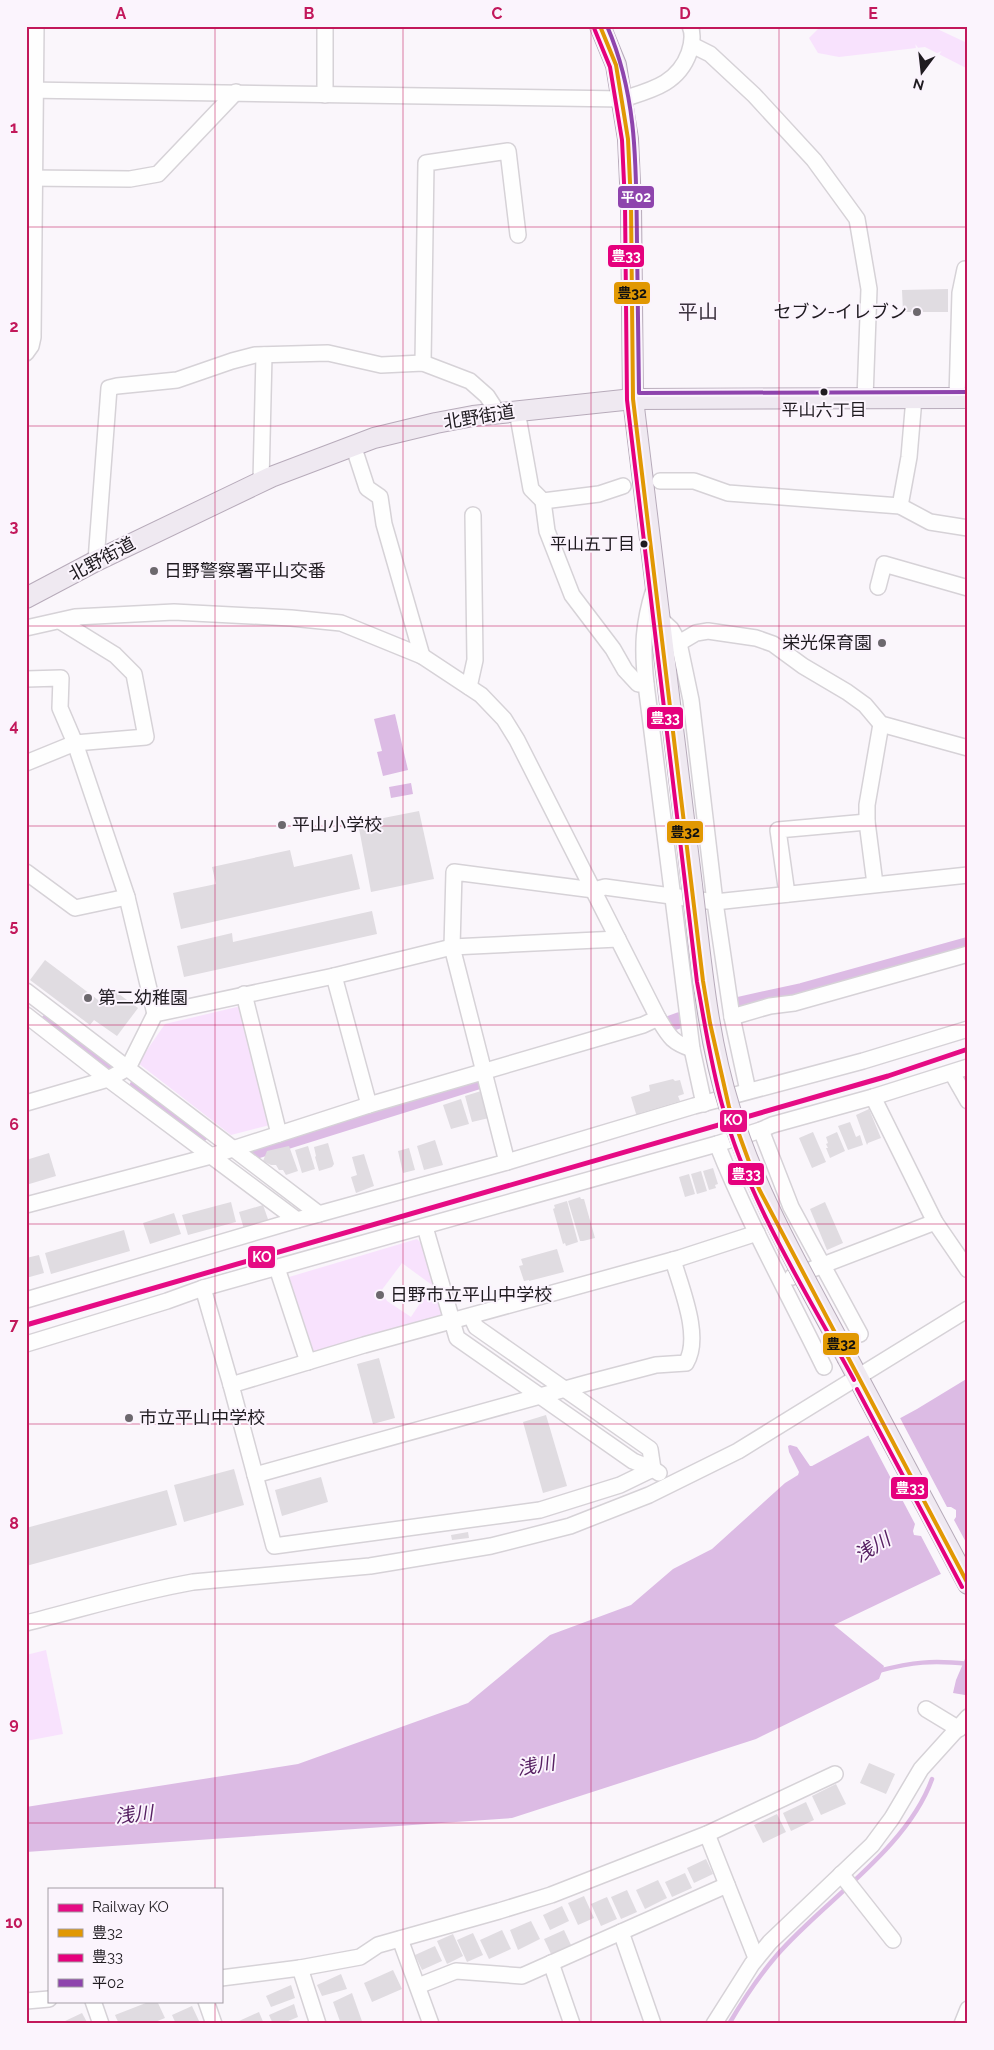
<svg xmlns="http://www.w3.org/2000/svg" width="994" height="2050" font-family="Raleway,'Noto Sans JP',sans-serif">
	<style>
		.green { fill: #f8e2fd; fill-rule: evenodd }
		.water { fill: #dcbbe4 }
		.pier { fill: #faf6fb }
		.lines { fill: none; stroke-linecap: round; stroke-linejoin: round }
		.stream { stroke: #dcbbe4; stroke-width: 4.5 }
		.canal { stroke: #dcbbe4; stroke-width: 16 }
		.building { fill: #e0dce1 }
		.minor-casing { stroke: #d6d2d7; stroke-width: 18 }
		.major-casing { stroke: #b7abba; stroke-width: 22 }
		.minor { stroke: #fefefe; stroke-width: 15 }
		.major { stroke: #efe9f1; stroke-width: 20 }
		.major-bridge-casing { stroke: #b7abba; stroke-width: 22; stroke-linecap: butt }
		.major-bridge { stroke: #efe9f1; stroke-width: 20 }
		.bus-1-casing { stroke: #fbf4fd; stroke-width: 8 }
		.bus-2-casing { stroke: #fbf4fd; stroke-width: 8 }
		.bus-3-casing { stroke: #fbf4fd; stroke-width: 8 }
		.bus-1 { stroke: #e19803; stroke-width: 4 }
		.bus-2 { stroke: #e5007d; stroke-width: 4 }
		.bus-3 { stroke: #8e44ad; stroke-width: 4 }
		.rail-1-casing { stroke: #fbf4fd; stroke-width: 9 }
		.rail-1 { stroke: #e50b84; stroke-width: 5 }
		.grid { fill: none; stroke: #c2185b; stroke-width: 1; stroke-opacity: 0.55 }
		.poi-dot { fill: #6c686d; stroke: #fbf4fd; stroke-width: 2 }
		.bus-dot { fill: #1f1b20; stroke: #fbf4fd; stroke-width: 2 }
		.labels { text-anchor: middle; stroke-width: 4; stroke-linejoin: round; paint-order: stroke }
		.bus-label { font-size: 17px; fill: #1f1b20; stroke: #fbf4fd }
		.poi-label { font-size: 18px; fill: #1f1b20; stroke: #fbf4fd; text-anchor: start }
		.street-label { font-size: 18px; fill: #1f1b20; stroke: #fbf4fd }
		.water-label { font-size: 19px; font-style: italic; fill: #572163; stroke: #fbf4fd }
		.quarter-label { font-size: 20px; fill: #3c333f; stroke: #fbf4fd }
		.line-badge { stroke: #fbf4fd; stroke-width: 2 }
		.badge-label { font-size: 14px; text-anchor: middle; font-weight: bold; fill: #fff }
		.pale-badge-label { font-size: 14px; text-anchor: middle; font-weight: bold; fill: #111 }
		.neatline { fill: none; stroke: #c2185b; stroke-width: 2 }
		.grid-label { font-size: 16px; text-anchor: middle; font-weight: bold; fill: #c2185b }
	</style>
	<rect width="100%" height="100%" fill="#faf6fb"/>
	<!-- green -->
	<g class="green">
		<path d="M821,26h110l34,16 3,-4v31l-43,-22 -86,10 -21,-4 -9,-15z"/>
		<path d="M241,1006l29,119 -39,10 -93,-72 27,-39z"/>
		<path d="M417,1239l4,4 20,70 -1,4 -125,36 -4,-1 -23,-69 1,-6zM402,1263l30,22 -21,32 -24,-16 -6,-10z"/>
		<path d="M46,1650l17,84 -37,7v-86z"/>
	</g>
	<!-- water -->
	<g class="water">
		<path d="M395,714l13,56 -25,6 -6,-24 5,-1 -8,-32z"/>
		<path d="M411,783l2,11 -22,4 -2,-11z"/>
		<path d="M968,1378v183l-134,64 50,41 -5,13 -123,60 -244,79 -486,34v-45l272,-43 170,-61 82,-68 81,-30 42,-36 39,-20 73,-66 13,-8 1,-3 -10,-20 -1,-6 2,-1 7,2 13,19h2l105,-57z"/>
		<path d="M968,1652v37l-3,6 -12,-2 3,-13z"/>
	</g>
	<!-- pier -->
	<path class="pier" d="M899,1416l48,91h4l5,3v7l-2,3 14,26v18l-26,12 -21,-40 -7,-1 -1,-4 2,-7 -48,-91z"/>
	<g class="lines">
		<!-- stream -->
		<g class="stream">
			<path d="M878,1671c35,-9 54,-11 90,-7"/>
			<path d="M729,2024c14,-24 30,-48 48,-69 48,-55 130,-106 155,-176"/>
		</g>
		<!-- canal -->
		<g class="canal">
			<path d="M738,1005l64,-14 166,-46"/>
			<path d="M49,1021l59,45"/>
			<path d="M669,1024l11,-4"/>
			<path d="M137,1087l63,48"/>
			<path d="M255,1151l227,-71"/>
		</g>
	</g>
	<!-- building -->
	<g class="building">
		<path d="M948,289v23h-45l-1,-22z"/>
		<path d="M419,811l15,68 -63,13 -13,-69z"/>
		<path d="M290,850l4,17 58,-13 8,35 -179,40 -8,-36 43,-9 -4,-17z"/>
		<path d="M372,911l5,23 -193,43 -7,-31 55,-13 1,9z"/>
		<path d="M45,960l61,46 10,-14 22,16 -21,28 -23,-16 -4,5 -60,-45z"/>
		<path d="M673,1079l2,2 5,-1 4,14 -6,2 2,5 -40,12v2l-3,2 -6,-20 19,-6 -1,-6z"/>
		<path d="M481,1091l8,27 -17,4 -7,-26z"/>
		<path d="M461,1099l8,25 -18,5 -8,-24z"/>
		<path d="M869,1109l12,29 -13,5 -1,2 -11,-30z"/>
		<path d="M850,1122l6,15 4,-2 3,10 -15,5 -10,-24z"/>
		<path d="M813,1132l13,30 -14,6 -13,-30z"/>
		<path d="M837,1132l8,19 -15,7 -4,-10h2l-2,-4 2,-1 -2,-6z"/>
		<path d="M435,1140l8,25 -19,5 -7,-24z"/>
		<path d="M328,1143l6,21 -2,3 -13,4 -4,-14 1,-1 -2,-9z"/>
		<path d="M289,1146l9,25 -12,4 -3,-5h-4l-3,-5h-5l-8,-4 4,-10z"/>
		<path d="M308,1146l7,23 -13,4 -7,-23z"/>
		<path d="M409,1148l6,22 -12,3 -5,-22z"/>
		<path d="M49,1153l7,23 -30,9v-25z"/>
		<path d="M364,1154l10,32 -18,7 -5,-16 6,-2 -5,-18z"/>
		<path d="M713,1168l5,16 -3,1 1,3 -7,2 -6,-19z"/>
		<path d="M701,1171l6,20 -10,3 -6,-20z"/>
		<path d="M689,1174l6,20 -10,3 -6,-20z"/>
		<path d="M580,1197l1,2h3l11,39 -12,3h-3l-12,-40z"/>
		<path d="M567,1201l11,41 -12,4 -1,-3 -2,1 -10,-35 2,-1 -1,-3z"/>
		<path d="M231,1202l5,20 -48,13 -6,-20z"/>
		<path d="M825,1202l18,41 -16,7 -17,-41z"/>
		<path d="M263,1205l6,17 -25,7 -5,-17z"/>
		<path d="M174,1213l7,21 -31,10 -7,-21z"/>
		<path d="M124,1230l6,21 -79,23 -6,-21z"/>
		<path d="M557,1249l7,23 -35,9v-1l-5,1 -5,-15 4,-1 -2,-6z"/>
		<path d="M39,1255l5,18 -18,5v-20z"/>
		<path d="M379,1358l16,60 -22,6 -16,-60z"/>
		<path d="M546,1415l21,71 -24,7 -20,-71z"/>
		<path d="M234,1469l10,36 -60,17 -10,-37z"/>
		<path d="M321,1477l7,25 -46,14 -7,-26z"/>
		<path d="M167,1490l10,35 -151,41v-38z"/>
		<path d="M468,1532l1,6 -17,2 -1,-5z"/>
		<path d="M869,1763l26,11 -9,20 -26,-11z"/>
		<path d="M836,1784l10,20 -25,11 -9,-19z"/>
		<path d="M806,1802l8,18 -23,11 -8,-18z"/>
		<path d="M777,1814l9,18 -23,11 -9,-18z"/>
		<path d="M706,1859l7,15 -19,9 -7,-15z"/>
		<path d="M685,1873l7,15 -20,9 -7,-15z"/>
		<path d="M658,1880l9,18 -22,11 -9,-19z"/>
		<path d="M627,1890l10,22 -16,7 -10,-22z"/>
		<path d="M584,1896l10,22 -16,7 -10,-22z"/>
		<path d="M607,1897l10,22 -16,7 -10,-22z"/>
		<path d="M562,1906l7,15 -19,9 -7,-15z"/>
		<path d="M531,1921l9,18 -22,11 -8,-20z"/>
		<path d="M502,1930l9,19 -22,10 -9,-19z"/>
		<path d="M564,1930l7,15 -20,9 -7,-15z"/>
		<path d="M473,1933l10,22 -16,7 -10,-22z"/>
		<path d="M453,1934l10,22 -16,8 -10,-23z"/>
		<path d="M435,1946l7,15 -20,9 -7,-15z"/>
		<path d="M393,1970l9,19 -30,13 -8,-19z"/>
		<path d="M341,1974l6,15 -25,7 -5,-11z"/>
		<path d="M291,1985l4,13 -24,9 -5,-11z"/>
		<path d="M352,1993l11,31h-22l-8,-22z"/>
		<path d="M151,2001h6l8,17 -15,6h-31l-4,-9z"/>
		<path d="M294,2004l4,13 -17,7h-8l-4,-9z"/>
		<path d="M192,2006l7,15 -7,3h-16l-4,-9z"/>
		<path d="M259,2012l5,12h-23l-2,-3z"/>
		<path d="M82,2013l6,11h-24l-1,-2z"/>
	</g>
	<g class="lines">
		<defs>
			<g id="minor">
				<path d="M692,45l18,9 44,41 60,65 43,59 12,70 -4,109"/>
				<path d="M26,90l597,9c28,-9 55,-15 66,-46 3,-9 5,-18 1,-27"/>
				<path d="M325,95v-69"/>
				<path d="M26,178l104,1 28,-5 78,-82"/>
				<path d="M26,353l5,-7 2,-9 3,-311"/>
				<path d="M423,363l3,-200 82,-12 10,84"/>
				<path d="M957,398l3,-105 5,-24h3"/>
				<path d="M517,411l14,78 12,12 56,-7 24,-8"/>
				<path d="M353,445l14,43 13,9 4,27 38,132"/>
				<path d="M261,481l3,-126"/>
				<path d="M660,481h34l34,12 172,13 30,16 38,6"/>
				<path d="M543,501l4,30 25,64 41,54 12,21 13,14h8"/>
				<path d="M900,506l9,-49 5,-59"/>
				<path d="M96,561l13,-173 8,-2 60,-6 55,-19 23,-6 73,-2 53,12 42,-2 47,18 17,15 11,17"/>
				<path d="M878,587l6,-23 84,24"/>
				<path d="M654,589c-11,36 -12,58 -8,95l46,365 12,55"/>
				<path d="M659,618l12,11 8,14 12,57 24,202 17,115 16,74"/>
				<path d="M26,628l49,-11 99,-5 117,6 50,5 81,33 59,39 23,24 13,21 141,278c11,18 13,24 34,31"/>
				<path d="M679,643l17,-10 12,-2 48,7 17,6 30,22 44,26 18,13 16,19 87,24"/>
				<path d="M26,679l35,-1 -1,30 15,35 52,154 28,117"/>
				<path d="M469,687l6,-27 -2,-145"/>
				<path d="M26,763l49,-20 71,-6 -12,-63 -19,-19 -55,-34"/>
				<path d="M26,872l49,36 52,-11"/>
				<path d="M875,884l-8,-62v-17l14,-81"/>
				<path d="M787,894l-9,-64 89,-8"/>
				<path d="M334,976l35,129"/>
				<path d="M26,991l293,223"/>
				<path d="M244,994l35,140"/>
				<path d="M26,1015l82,64 189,141"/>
				<path d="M732,1017l38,-11 24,-3 174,-49"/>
				<path d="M952,1073l16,28"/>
				<path d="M873,1097l62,125 33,48"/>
				<path d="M26,1103l82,-24 20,-11 27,-54 179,-38 118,-29 166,-8"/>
				<path d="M761,1130l30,77 69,127"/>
				<path d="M717,1144c30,76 71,149 107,223"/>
				<path d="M507,1162l-55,-215 2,-75 140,18 11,-3 110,15 253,-27"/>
				<path d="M26,1205l185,-49 158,-51 274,-80 15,-7"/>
				<path d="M425,1227l32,111 176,123 20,8 6,4"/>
				<path d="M277,1268l31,94"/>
				<path d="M792,1277l143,-55"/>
				<path d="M203,1288l28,97 43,161 266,-36 80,-25 33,-16"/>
				<path d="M26,1300l271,-80 210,-58 187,-56 169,-45 105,-32"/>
				<path d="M471,1316l5,11 174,122 3,20"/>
				<path d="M26,1344l141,-43 36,-13 514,-144 44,-14 11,-5 101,-28 95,-30"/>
				<path d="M231,1385l133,-40 316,-87 77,-25"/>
				<path d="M255,1475l332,-92 69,-18 30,-2c16,-26 -5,-75 -13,-103"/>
				<path d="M26,1623c56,-14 110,-31 167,-41l177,-16 121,-20 79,-20 79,-31 89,-44 230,-142"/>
				<path d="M926,1709l33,20"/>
				<path d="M707,1834l49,124"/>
				<path d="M841,1874l52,66"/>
				<path d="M621,1932l32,92"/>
				<path d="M400,1939l31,85"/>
				<path d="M551,1963l21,61"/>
				<path d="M300,1968l60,-11 18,-12 121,-34 52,-16 156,-61 128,-60"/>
				<path d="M221,1978l79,-10 18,56"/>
				<path d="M418,1986l38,-15 66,5 205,-91"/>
				<path d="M26,2001l23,-2"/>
				<path d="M93,2001l8,23"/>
				<path d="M206,2001l8,23"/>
				<path d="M714,2024l38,-60 18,-22 102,-97 20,-27 29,-49 47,-52"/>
				<path d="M962,2024l6,-15"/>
			</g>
			<g id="major">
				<path d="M600,26l16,39 12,74 3,65 2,195 59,486"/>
				<path d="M26,598l70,-37 175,-84 103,-39 62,-15 37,-7 160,-17 335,-1"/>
				<path d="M848,1359l120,225"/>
			</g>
		</defs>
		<!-- minor casing -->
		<use href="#minor" class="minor-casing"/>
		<!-- major casing -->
		<use href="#major" class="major-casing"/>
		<!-- minor -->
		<use href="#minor" class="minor"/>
		<!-- major -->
		<use href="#major" class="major"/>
		<defs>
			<path id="major-bridge" d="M692,885c9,75 15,152 38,224 27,89 75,169 118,250"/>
		</defs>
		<!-- major-bridge casing -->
		<use href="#major-bridge" class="major-bridge-casing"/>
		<!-- major-bridge -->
		<use href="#major-bridge" class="major-bridge"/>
		<defs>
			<path id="bus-1" d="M600,26l16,39 12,74 3,65 2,195 70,582 7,42 19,84 30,82 209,395"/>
			<g id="bus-2">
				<path d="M594,28l16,39 12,73 3,64 2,196 70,582c8,42 14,84 26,126 26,95 84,185 131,272"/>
				<path d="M857,1389l105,198"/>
			</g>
			<path id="bus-3" d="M607,26c31,71 29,142 30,218 1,49 1,99 2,149l329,-1"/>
		</defs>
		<!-- bus-1 casing -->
		<use href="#bus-1" class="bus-1-casing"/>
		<!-- bus-2 casing -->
		<use href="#bus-2" class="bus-2-casing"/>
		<!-- bus-3 casing -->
		<use href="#bus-3" class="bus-3-casing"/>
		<!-- bus-1 -->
		<use href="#bus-1" class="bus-1"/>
		<!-- bus-2 -->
		<use href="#bus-2" class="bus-2"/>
		<!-- bus-3 -->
		<use href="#bus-3" class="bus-3"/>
		<defs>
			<path id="rail-1" d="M26,1325l862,-249 80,-27"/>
		</defs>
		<!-- rail-1 casing -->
		<use href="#rail-1" class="rail-1-casing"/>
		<!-- rail-1 -->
		<use href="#rail-1" class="rail-1"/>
	</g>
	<!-- grid -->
	<path class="grid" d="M215,26v1863M403,26v1998M591,26v1998M779,26v1998M26,227h942M26,426h942M26,626h942M26,826h942M26,1025h942M26,1224h942M26,1424h942M26,1624h942M26,1823h942M215,2001v23"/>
	<!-- markers -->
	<g class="poi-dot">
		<circle cx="917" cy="312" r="5"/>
		<circle cx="154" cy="571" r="5"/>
		<circle cx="882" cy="643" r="5"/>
		<circle cx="282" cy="825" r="5"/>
		<circle cx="88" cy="998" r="5"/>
		<circle cx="380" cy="1295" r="5"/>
		<circle cx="129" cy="1418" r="5"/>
	</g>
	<g class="bus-dot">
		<circle cx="824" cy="392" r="4.5"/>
		<circle cx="644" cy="544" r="4.5"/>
	</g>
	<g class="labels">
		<!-- bus labels -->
		<g class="bus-label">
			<text x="824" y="416">平山六丁目</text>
			<text x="635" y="550" text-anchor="end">平山五丁目</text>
		</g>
		<!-- poi labels -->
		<g class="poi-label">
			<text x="907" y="318" text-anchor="end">セブン-イレブン</text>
			<text x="164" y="577">日野警察署平山交番</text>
			<text x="872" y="649" text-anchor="end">栄光保育園</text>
			<text x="292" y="831">平山小学校</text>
			<text x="98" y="1004">第二幼稚園</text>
			<text x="390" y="1301">日野市立平山中学校</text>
			<text x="139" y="1424">市立平山中学校</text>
		</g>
		<!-- street labels -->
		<g class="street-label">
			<text transform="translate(479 417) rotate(-9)" y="6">北野街道</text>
			<text transform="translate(102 559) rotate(-28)" y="6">北野街道</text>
		</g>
		<!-- water labels -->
		<g class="water-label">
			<text transform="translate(872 1547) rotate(-31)" y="7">浅川</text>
			<text transform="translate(536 1765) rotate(-9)" y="7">浅川</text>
			<text transform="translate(134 1814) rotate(-6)" y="7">浅川</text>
		</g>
		<!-- quarter labels -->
		<g class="quarter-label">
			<text x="698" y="319">平山</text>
		</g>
	</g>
	<g class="line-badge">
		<rect x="617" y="185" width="38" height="24" rx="5" fill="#8e44ad"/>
		<rect x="607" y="244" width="38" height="24" rx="5" fill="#e5007d"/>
		<rect x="613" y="281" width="38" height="24" rx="5" fill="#e19803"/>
		<rect x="646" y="706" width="38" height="24" rx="5" fill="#e5007d"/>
		<rect x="666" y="820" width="38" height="24" rx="5" fill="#e19803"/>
		<rect x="719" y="1109" width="29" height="24" rx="5" fill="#e50b84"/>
		<rect x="727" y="1162" width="38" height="24" rx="5" fill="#e5007d"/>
		<rect x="247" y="1245" width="29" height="24" rx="5" fill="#e50b84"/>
		<rect x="822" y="1332" width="38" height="24" rx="5" fill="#e19803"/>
		<rect x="890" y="1476" width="39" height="24" rx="5" fill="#e5007d"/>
	</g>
	<g class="badge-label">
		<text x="636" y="202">平02</text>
		<text x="626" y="261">豊33</text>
		<text x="665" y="723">豊33</text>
		<text x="733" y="1125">KO</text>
		<text x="746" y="1179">豊33</text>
		<text x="262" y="1262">KO</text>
		<text x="910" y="1493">豊33</text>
	</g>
	<g class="pale-badge-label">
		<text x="632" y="298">豊32</text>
		<text x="685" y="837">豊32</text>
		<text x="841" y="1349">豊32</text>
	</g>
	<!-- border -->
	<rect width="994" height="2050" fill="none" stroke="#fbf4fd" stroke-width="55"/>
	<!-- legend -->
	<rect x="48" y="1888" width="175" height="115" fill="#fbf4fd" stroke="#a39da5"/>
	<rect x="58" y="1904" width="25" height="8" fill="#e50b84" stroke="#a39da5"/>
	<text x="92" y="1912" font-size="15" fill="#1f1b20">Railway KO</text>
	<rect x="58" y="1929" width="25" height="8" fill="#e19803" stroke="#a39da5"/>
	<text x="92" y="1938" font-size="15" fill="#1f1b20">豊32</text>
	<rect x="58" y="1954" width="25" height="8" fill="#e5007d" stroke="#a39da5"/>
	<text x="92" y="1962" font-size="15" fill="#1f1b20">豊33</text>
	<rect x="58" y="1979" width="25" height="8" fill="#8e44ad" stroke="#a39da5"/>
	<text x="92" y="1988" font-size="15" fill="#1f1b20">平02</text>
	<!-- north arrow -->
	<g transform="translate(922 72) rotate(195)" stroke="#fbf4fd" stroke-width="4" paint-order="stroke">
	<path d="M0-4L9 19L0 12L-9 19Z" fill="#1f1b20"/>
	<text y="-8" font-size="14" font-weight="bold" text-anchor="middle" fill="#1f1b20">N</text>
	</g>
	<rect x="28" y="28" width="938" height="1994" class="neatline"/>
	<g class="grid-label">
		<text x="121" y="19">A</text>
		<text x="309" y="19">B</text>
		<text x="497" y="19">C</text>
		<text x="685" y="19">D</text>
		<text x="873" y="19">E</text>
		<text x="14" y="133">1</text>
		<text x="14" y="332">2</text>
		<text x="14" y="532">3</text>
		<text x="14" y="731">4</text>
		<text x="14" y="931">5</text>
		<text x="14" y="1130">6</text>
		<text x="14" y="1330">7</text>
		<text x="14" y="1529">8</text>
		<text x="14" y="1729">9</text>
		<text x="14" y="1928">10</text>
	</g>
</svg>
